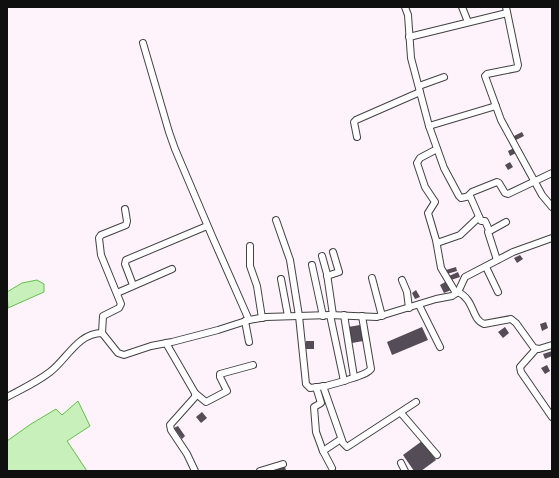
<svg xmlns="http://www.w3.org/2000/svg" width="559" height="478" font-family="'PT Serif',serif">
	<style>
		.water { fill: #c8f0bb; stroke: #63bf4a }
		.building { fill: #544c56 }
		.lines { fill: none; stroke-linecap: round; stroke-linejoin: round }
		.minor-casing { stroke: #424242; stroke-width: 8 }
		.minor { stroke: #fff; stroke-width: 6 }
	</style>
	<rect width="100%" height="100%" fill="#fef2fb"/>
	<!-- water -->
	<g class="water">
		<path d="M37,280l7,4v8l-36,16 -1,-16 15,-9z"/>
		<path d="M78,401l12,25 -23,15 20,30h-80v-30l24,-17 25,-15 6,6z"/>
	</g>
	<!-- building -->
	<g class="building">
		<path d="M522,132l2,4 -10,5 -2,-4z"/>
		<path d="M514,148l2,5 -6,3 -2,-5z"/>
		<path d="M510,162l3,5 -5,3 -3,-5z"/>
		<path d="M520,255l3,4 -6,4 -3,-5z"/>
		<path d="M456,267l1,4 -10,3 -1,-4z"/>
		<path d="M458,272l2,5 -9,3 -2,-4z"/>
		<path d="M447,281l4,9 -7,3 -4,-8z"/>
		<path d="M416,290l4,7 -5,2 -3,-6z"/>
		<path d="M546,322l2,6 -6,3 -2,-7z"/>
		<path d="M360,325l3,16 -11,2 -4,-16z"/>
		<path d="M422,327l6,13 -36,15 -5,-13z"/>
		<path d="M505,327l4,6 -6,5 -5,-6z"/>
		<rect x="306" y="341" width="8" height="8"/>
		<path d="M552,351v5l-7,3 -2,-5z"/>
		<path d="M547,365l3,6 -5,3 -4,-6z"/>
		<path d="M202,412l5,6 -6,5 -5,-6z"/>
		<path d="M178,426l7,10 -3,3 -8,-11z"/>
		<path d="M422,441l14,19 -15,11h-7l-11,-16z"/>
		<path d="M285,466l1,5h-14z"/>
	</g>
	<g class="lines">
		<defs>
			<g id="minor">
				<path d="M405,7l3,8 3,43 18,68 67,-20"/>
				<path d="M462,7l6,15"/>
				<path d="M506,7l12,58 -1,3 -30,6 -2,2 16,44 41,75 10,12"/>
				<path d="M409,37l98,-24"/>
				<path d="M143,43l26,89 6,17 37,87 37,84"/>
				<path d="M419,86l25,-9"/>
				<path d="M429,126l15,42 15,28 2,2 9,-2 11,25h4l4,9"/>
				<path d="M357,137l-3,-15 2,-2 64,-28"/>
				<path d="M437,149l-17,9 -3,5 8,24 10,15 -7,11 8,27 5,28 15,25"/>
				<path d="M469,195l3,-3 25,-10 2,1 6,10 3,1 44,-21"/>
				<path d="M276,220l14,40 9,56 7,68 4,4 16,-2 18,-5"/>
				<path d="M437,243l23,-8 19,-18"/>
				<path d="M250,246v20l7,20 5,32"/>
				<path d="M322,256l5,18 6,41"/>
				<path d="M497,260l-9,-28 18,-10"/>
				<path d="M312,265l11,51"/>
				<path d="M486,267l12,25"/>
				<path d="M327,276l12,-4 -6,-20"/>
				<path d="M372,278l10,38"/>
				<path d="M281,279l7,37"/>
				<path d="M402,280l5,12 2,16"/>
				<path d="M133,285l-8,-21 1,-4 81,-34"/>
				<path d="M458,292c17,8 13,27 26,32l27,-5 5,4 18,25 5,1 13,-4"/>
				<path d="M117,293l55,-24"/>
				<path d="M419,305l21,42"/>
				<path d="M330,315l14,66c7,-3 23,-6 27,-12l-9,-53"/>
				<path d="M344,315l10,62"/>
				<path d="M245,321l4,21"/>
				<path d="M102,333l1,-17 16,-8 2,-4 -20,-49 -2,-17 2,-3 25,-10 1,-4 -2,-12"/>
				<path d="M166,343l29,50v4l-25,28 1,5 16,24 8,17"/>
				<path d="M536,349l-16,18 1,5 31,45"/>
				<path d="M323,386l20,57 4,4 69,-45"/>
				<path d="M316,387l5,16 -7,4 2,25 7,19 9,17"/>
				<path d="M195,393l11,9 2,-1 19,-10 -7,-14v-3l33,-9"/>
				<path d="M7,397c15,-8 30,-15 43,-25 17,-13 28,-39 52,-39l16,20 6,2 27,-9 21,-4 46,-12 31,-10 17,-3 64,-2 47,2 59,-18 16,-3 6,-4 7,-15 48,-25 39,-14"/>
				<path d="M401,413l36,42"/>
				<path d="M323,451l18,-12"/>
				<path d="M401,463l4,8"/>
				<path d="M260,471l23,-7"/>
			</g>
		</defs>
		<!-- minor casing -->
		<use href="#minor" class="minor-casing"/>
		<!-- minor -->
		<use href="#minor" class="minor"/>
	</g>
	<!-- border -->
	<rect width="559" height="478" fill="none" stroke="#0f0f0f" stroke-width="16"/>
</svg>
